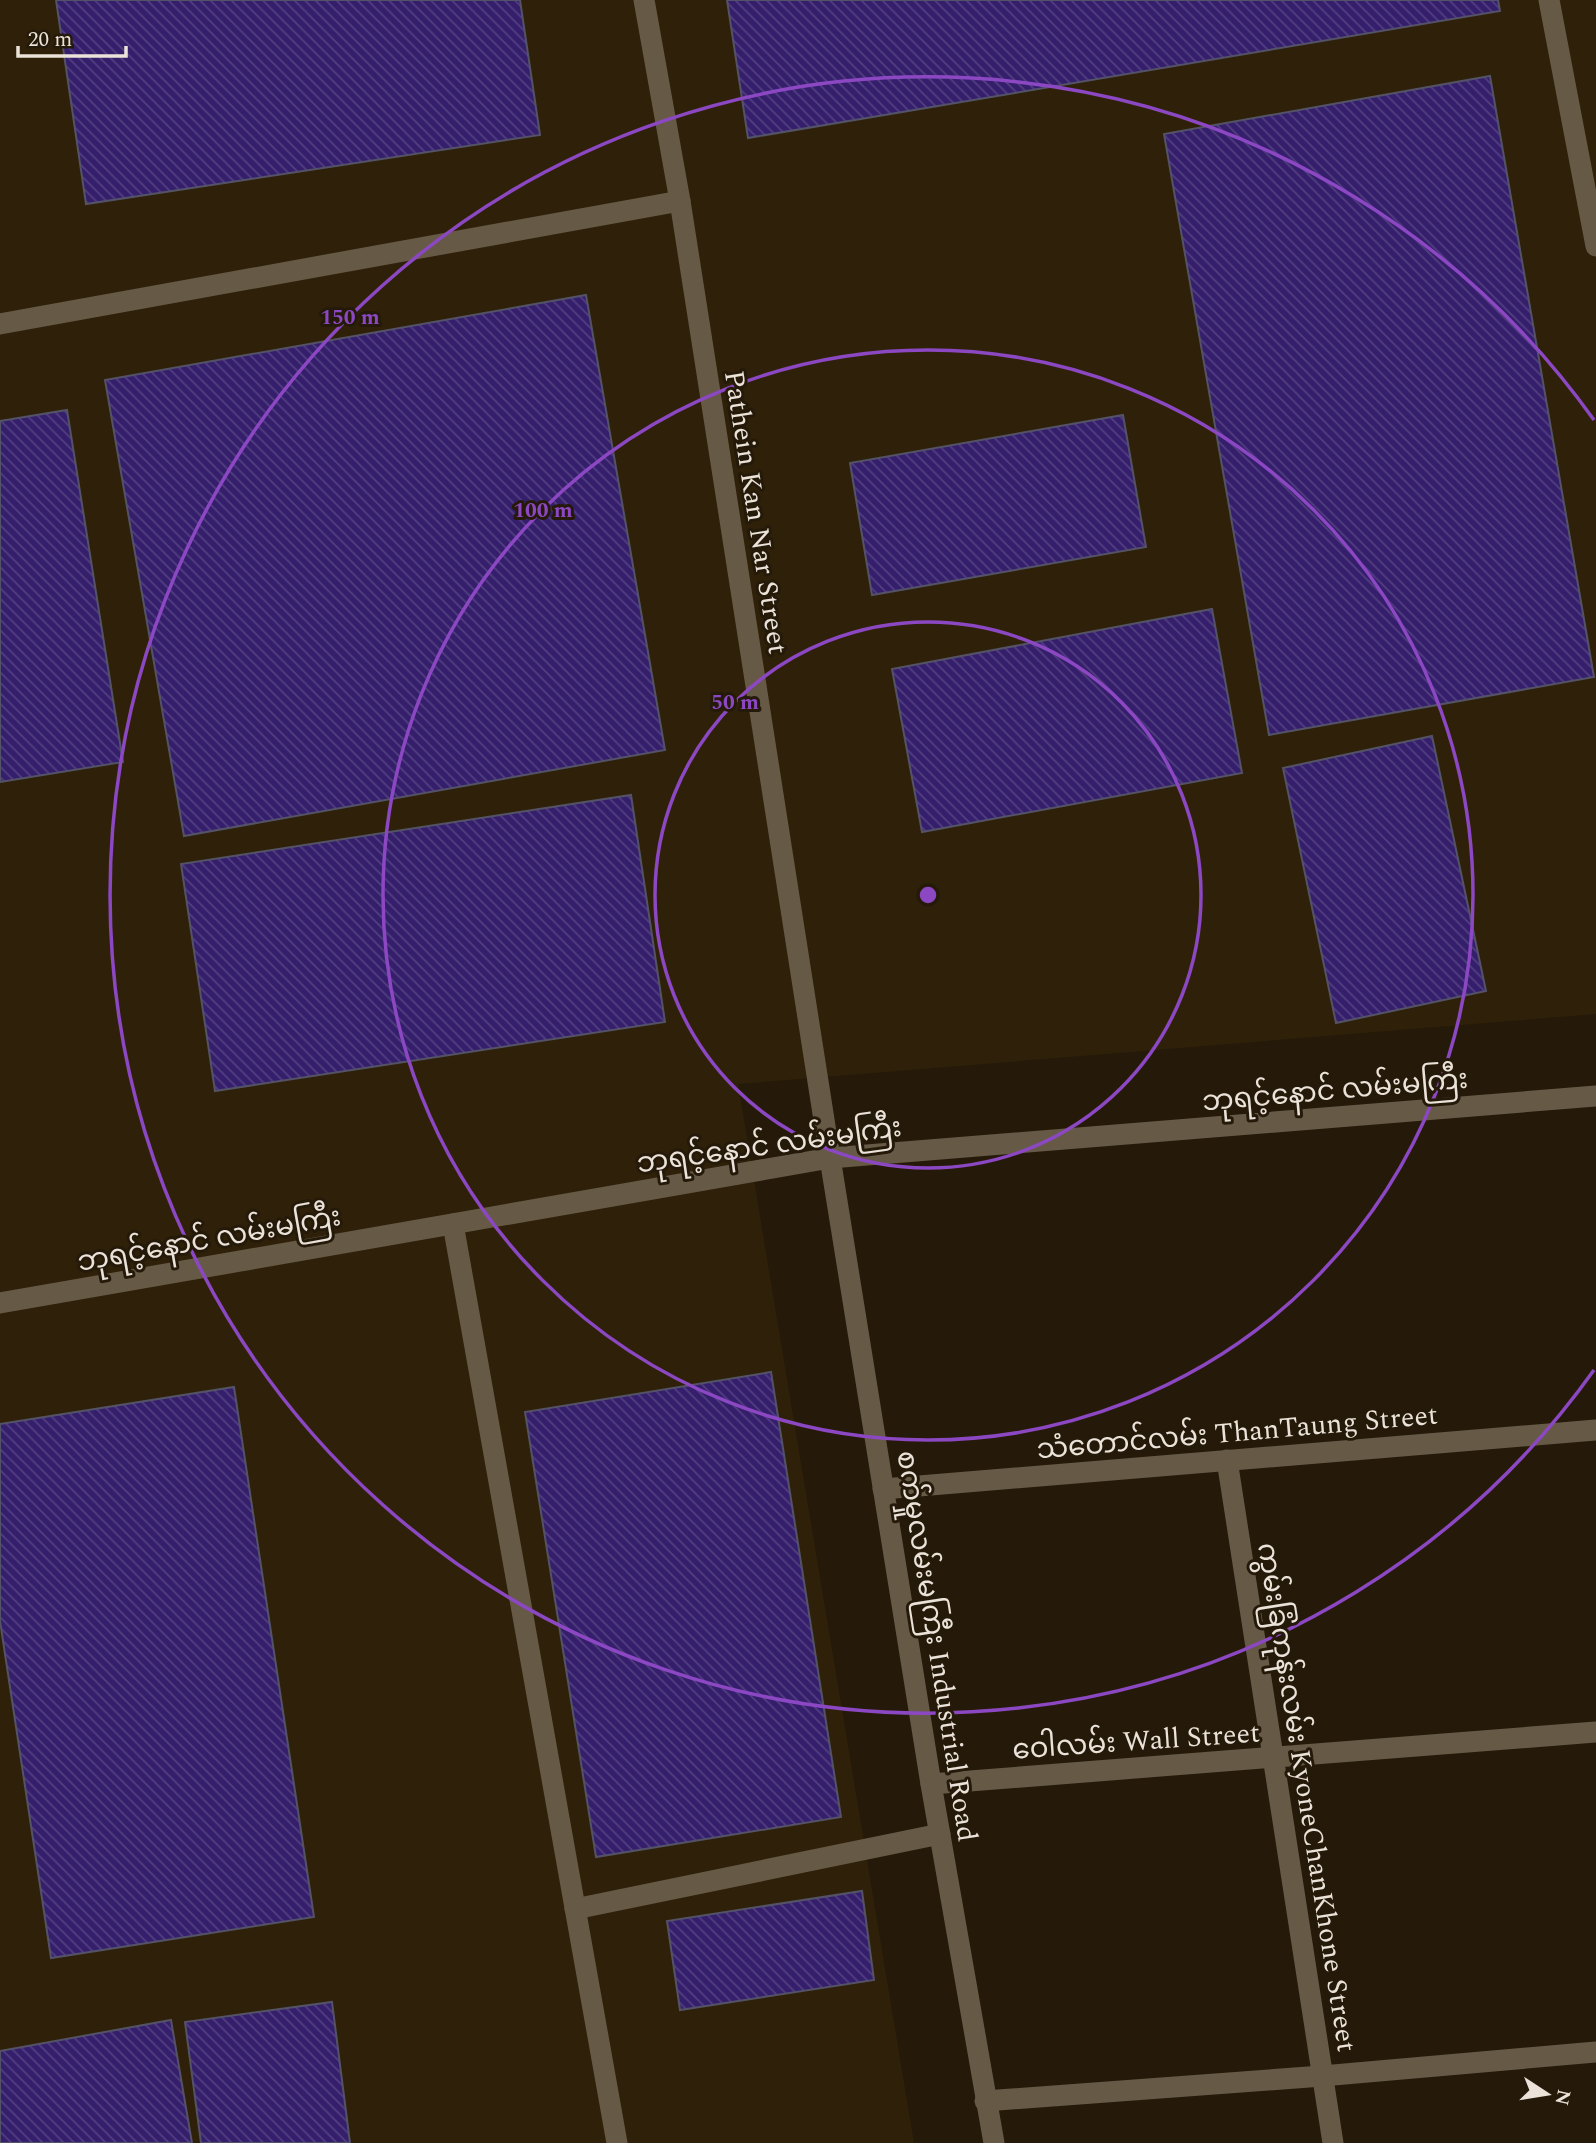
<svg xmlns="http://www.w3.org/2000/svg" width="1596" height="2143" font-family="Spectral,'Noto Sans Myanmar',serif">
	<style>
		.built { fill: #2f2109 }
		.building { fill: url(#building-back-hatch); stroke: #545266; stroke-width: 2 }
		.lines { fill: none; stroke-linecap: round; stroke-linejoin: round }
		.minor { stroke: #665a47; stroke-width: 21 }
		.ring { fill: none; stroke: #8c47c3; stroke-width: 3.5 }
		.labels { text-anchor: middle; stroke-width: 6; stroke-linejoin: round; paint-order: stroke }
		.street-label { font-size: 28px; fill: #ebe3d9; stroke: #251a09 }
		.centre { fill: #8c47c3; stroke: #251a09; stroke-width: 3.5 }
		.ring-label { font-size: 21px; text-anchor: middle; font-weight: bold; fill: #8c47c3; stroke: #251a09; stroke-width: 6; stroke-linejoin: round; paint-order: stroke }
	</style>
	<defs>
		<pattern id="building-back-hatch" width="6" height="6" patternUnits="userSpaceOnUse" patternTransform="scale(1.75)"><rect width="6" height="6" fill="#351f6c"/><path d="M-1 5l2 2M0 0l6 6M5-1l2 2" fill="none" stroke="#523f80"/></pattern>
	</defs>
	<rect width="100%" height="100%" fill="#251a09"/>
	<!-- built -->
	<path class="built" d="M0,0h1596v1014l-858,70 176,1059h-914z"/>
	<!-- building -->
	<g class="building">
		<path d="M56,0h464l20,135 -454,69z"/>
		<path d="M727,0h771l2,11 -752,127z"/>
		<path d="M1490,76l104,601 -325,58 -105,-601z"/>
		<path d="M586,295l79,455 -481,86 -79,-456z"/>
		<path d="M67,410l56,352 -123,20v-361z"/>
		<path d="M1123,415l23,132 -274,48 -22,-132z"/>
		<path d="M1212,609l30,164 -320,59 -30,-163z"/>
		<path d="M1432,736l54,255 -150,32 -53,-255z"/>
		<path d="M631,795l34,227 -450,69 -34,-227z"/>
		<path d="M771,1372l70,445 -245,40 -71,-445z"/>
		<path d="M234,1387l80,530 -263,41 -51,-337v-197z"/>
		<path d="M862,1891l12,89 -194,30 -13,-89z"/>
		<path d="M332,2002l18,141h-149l-16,-121z"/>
		<path d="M171,2020l21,123h-192v-92z"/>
	</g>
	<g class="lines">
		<!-- minor -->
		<g class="minor">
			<path d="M644,0l36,201 150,957 101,626 63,359"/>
			<path d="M1549,0l47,246"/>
			<path d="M0,324l680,-123"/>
			<path d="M453,1224l164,919"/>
			<path d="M0,1303l830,-145 766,-62"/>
			<path d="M1227,1460l106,683"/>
			<path d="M883,1489l713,-59"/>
			<path d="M931,1784l665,-52"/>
			<path d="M575,1909l365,-75"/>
			<path d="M985,2101l337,-25 274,-24"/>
		</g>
	</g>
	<!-- distance rings -->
	<g class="ring">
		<circle cx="928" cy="895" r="273"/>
		<circle cx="928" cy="895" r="545"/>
		<path d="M1594 1370A818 818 0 1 1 1594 420"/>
	</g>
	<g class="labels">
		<!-- street labels -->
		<g class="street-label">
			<text transform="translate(757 512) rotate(81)" y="10">Pathein Kan Nar Street</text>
			<text transform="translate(1335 1089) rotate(-5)" y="10">ဘုရင့်နောင် လမ်းမကြီး</text>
			<text transform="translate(769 1144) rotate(-8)" y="10">ဘုရင့်နောင် လမ်းမကြီး</text>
			<text transform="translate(209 1238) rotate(-10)" y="10">ဘုရင့်နောင် လမ်းမကြီး</text>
			<text transform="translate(1237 1431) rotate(-5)" y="10">သံတောင်လမ်း ThanTaung Street</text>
			<text transform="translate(938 1646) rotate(81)" y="10">စက်မှုလမ်းမကြီး Industrial Road</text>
			<text transform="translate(1136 1740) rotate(-4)" y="10">ဝေါလမ်း Wall Street</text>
			<text transform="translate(1308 1797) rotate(81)" y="10">ကွမ်းခြံကုန်းလမ်း KyoneChanKhone Street</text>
		</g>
	</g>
	<circle cx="928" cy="895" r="10" class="centre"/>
	<g class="ring-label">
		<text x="350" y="324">150 m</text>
		<text x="543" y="517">100 m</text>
		<text x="735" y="709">50 m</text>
	</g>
	<!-- north arrow -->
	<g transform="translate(1547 2094) rotate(102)" stroke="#251a09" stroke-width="5" paint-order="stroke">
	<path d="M0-5L12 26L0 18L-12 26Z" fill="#ebe3d9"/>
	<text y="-10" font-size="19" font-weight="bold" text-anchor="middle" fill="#ebe3d9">N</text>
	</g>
	<!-- scale -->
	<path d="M18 46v10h108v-10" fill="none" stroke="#ebe3d9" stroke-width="3.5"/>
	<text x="28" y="46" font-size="21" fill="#ebe3d9" stroke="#251a09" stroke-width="5" paint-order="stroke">20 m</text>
</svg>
